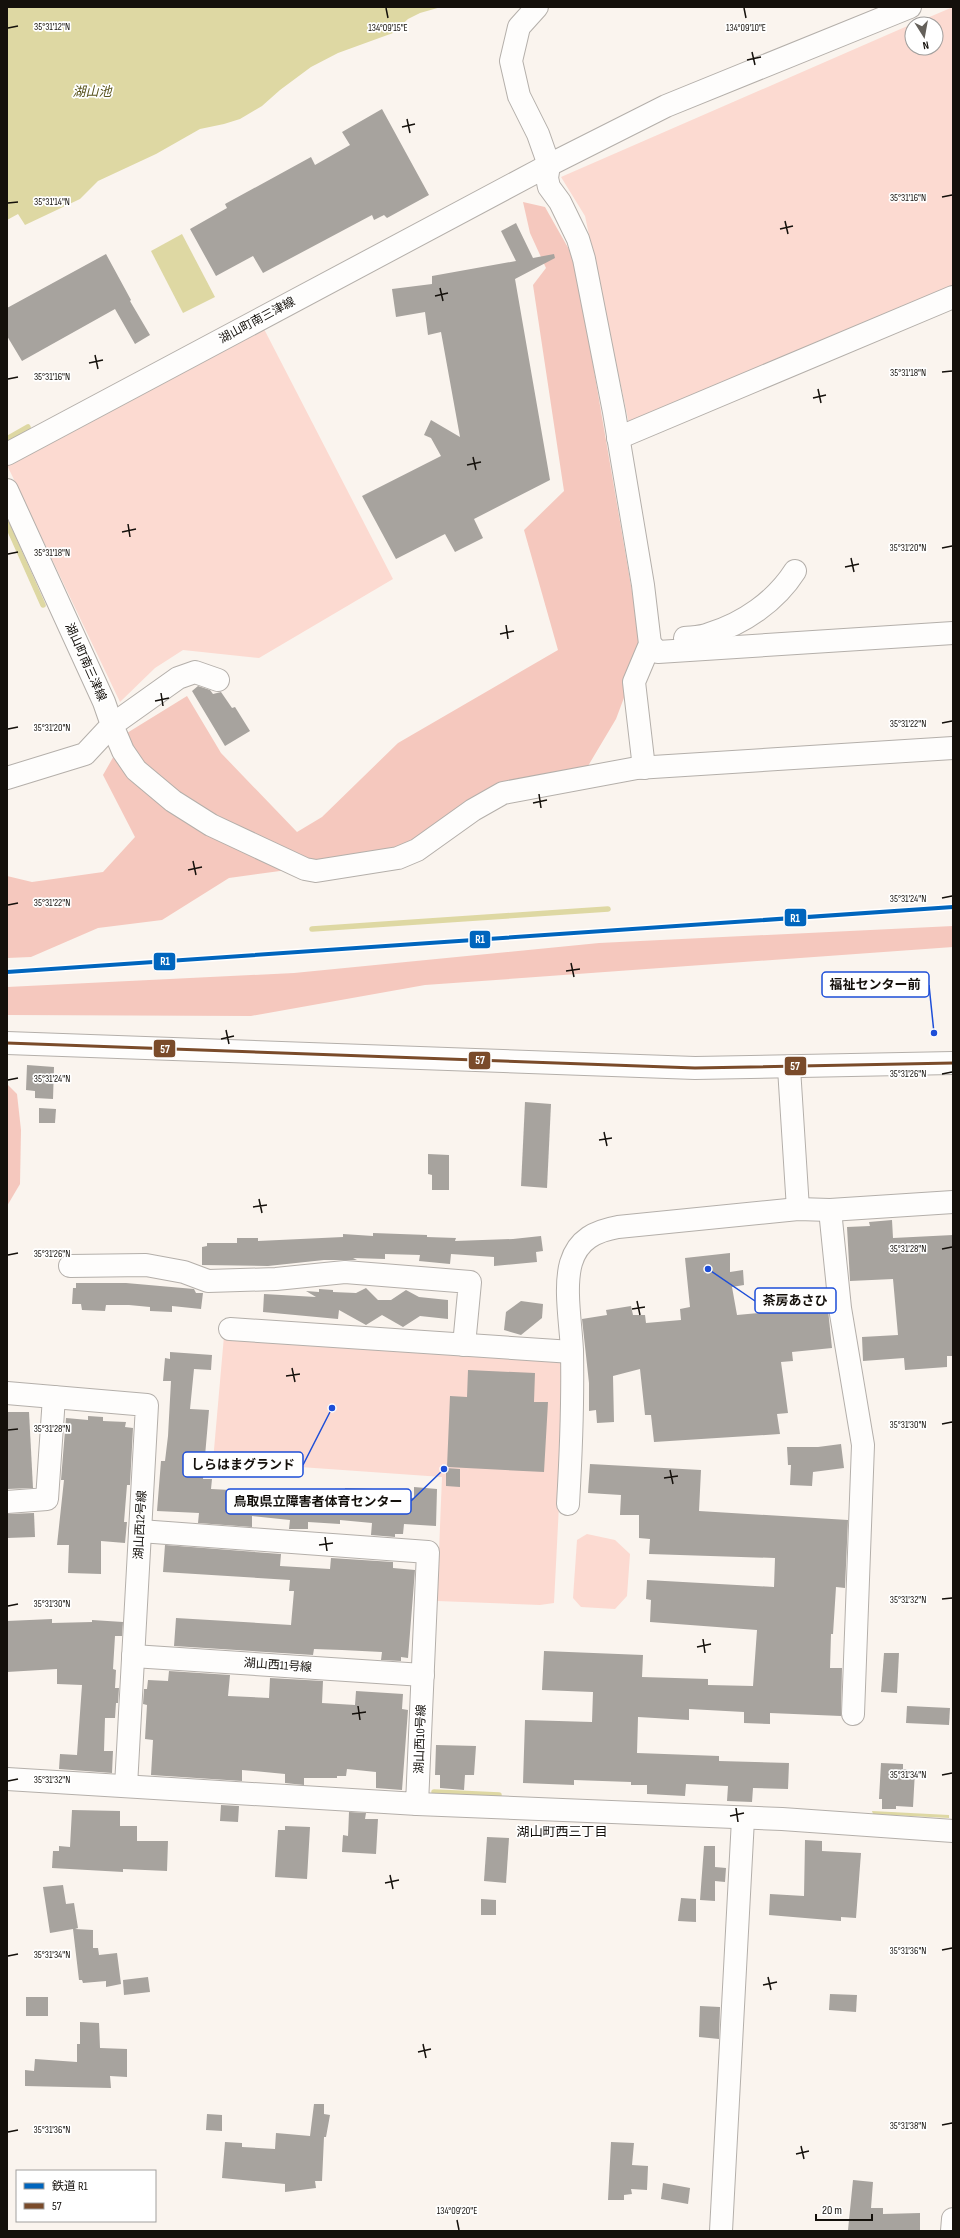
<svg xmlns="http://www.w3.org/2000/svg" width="960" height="2238" font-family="'Sofia Sans Condensed','Noto Sans JP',sans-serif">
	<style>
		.green { fill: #fcdad1 }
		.forest { fill: #f5c8be }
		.water { fill: #ded8a3 }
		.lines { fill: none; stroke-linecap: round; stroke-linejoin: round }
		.stream { stroke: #ded8a3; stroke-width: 5.5 }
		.building { fill: #a7a39e }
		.minor-casing { stroke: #b4afaa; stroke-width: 24 }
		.major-casing { stroke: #b4afaa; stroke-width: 24 }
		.minor { stroke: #fefdfc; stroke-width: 22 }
		.major { stroke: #fefdfc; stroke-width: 22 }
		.bus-1-casing { stroke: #fff; stroke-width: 6 }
		.bus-1 { stroke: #7a4b2a; stroke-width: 3 }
		.rail-1-casing { stroke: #fff; stroke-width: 7 }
		.rail-1 { stroke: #0065bd; stroke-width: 4 }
		.ticks { fill: none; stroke: #14100b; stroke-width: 1.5 }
		.labels { text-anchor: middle; stroke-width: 3.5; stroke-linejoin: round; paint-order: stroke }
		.street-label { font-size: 12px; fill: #14100b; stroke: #fff }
		.water-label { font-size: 13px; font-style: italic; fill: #58531d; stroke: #fff }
		.neighbourhood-label { font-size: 13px; fill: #14100b; stroke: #fff }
		.ticks-label { font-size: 10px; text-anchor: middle; fill: #14100b; stroke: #fff; stroke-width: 3.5; stroke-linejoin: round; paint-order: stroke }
		.leader { fill: none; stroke: #1d4ed8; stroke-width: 1.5 }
		.callout-dot { fill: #1d4ed8; stroke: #fff; stroke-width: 1.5 }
		.callout { fill: #fff; stroke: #1d4ed8; stroke-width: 1.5 }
		.callout-label { font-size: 13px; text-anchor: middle; font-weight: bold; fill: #14100b }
		.line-badge { stroke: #fff; stroke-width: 1.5 }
		.badge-label { font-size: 11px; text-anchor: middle; font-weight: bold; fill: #fff }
	</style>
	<rect width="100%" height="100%" fill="#faf4ee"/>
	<!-- green -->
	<g class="green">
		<path d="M953,7v280l-324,137 -44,-208 -24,-39 351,-153v24h24v-24h-23z"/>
		<path d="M264,329l129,250 -134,79 -76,-8 -28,18 -35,34 -113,-237z"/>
		<path d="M224,1336l340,24 -5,145 -5,98 -14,2 -103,-4 5,-124 -229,-16z"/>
		<path d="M587,1534l28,6 15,14 -3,42 -12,13 -34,-2 -8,-9 4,-58z"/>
	</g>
	<!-- forest -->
	<g class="forest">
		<path d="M523,202l22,5 30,53 65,378 -15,57 -9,24 -28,47 -186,82 -85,18 -88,12 -67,42 -64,8 -67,29 -24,1v-82l25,6 71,-10 32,-35 -32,-62 24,-42 60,-37 34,57 76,79 25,-15 76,-74 160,-93 -34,-120 40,-39 -31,-206 13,-17 -16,-35z"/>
		<path d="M953,926v21l-528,38 -174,31 -244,-1v-28l287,-14 305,-30z"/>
		<path d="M7,1084l10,10 4,36 -1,54 -13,22z"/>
	</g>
	<!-- water -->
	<g class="water">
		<path d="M7,7h434l-21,6 -12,6 -15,14 -55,20 -27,14 -31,23 -18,16 -22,13 -16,5 -24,5 -44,25 -58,27 -18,18 -55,26 -7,-11 -11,6z"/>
		<path d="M182,234l33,63 -32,16 -32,-62z"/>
		<path d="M872,1811l77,4v3l-76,-4z"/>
	</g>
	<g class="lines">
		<!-- stream -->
		<g class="stream">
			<path d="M7,439l21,-12"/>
			<path d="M7,524l36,81"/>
			<path d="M312,929l296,-20"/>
			<path d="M434,1792l65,3"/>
		</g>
	</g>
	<!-- building -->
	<g class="building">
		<path d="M382,109l47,86 -42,23 -3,-3 -10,5 -2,-5 -109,58 -10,-17 -37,20 -26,-47 37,-21 -2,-4 86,-47 4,8 35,-20 -8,-13z"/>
		<path d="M516,223l17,35 21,-4 1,4 -40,21 35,201 -76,39 9,19 -28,14 -10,-18 -49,25 -34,-63 79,-40 -10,-18 -7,-3 7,-15 29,17 -19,-105 -13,3 -3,-23 -29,5 -4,-28 40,-5v-8l84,-15 -15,-30z"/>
		<path d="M106,254l25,46 -1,1 20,34 -15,9 -20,-35 -93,52 -15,-25v-28z"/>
		<path d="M198,686l12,4 3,4 8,-2 11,16 3,-1 15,24 -25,15 -33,-55z"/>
		<path d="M27,1065l27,2 -1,32 -18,-1v-7l-9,-1z"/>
		<path d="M525,1102l26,2 -4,84 -26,-2z"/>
		<path d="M39,1108l17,1 -1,14h-16z"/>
		<path d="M428,1154l21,1v35h-17v-15l-4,-1z"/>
		<path d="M892,1220l1,18 60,-3v121h-6v11l-42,3 -1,-12 -41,3 -1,-24 36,-2 -5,-56 -43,2 -3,-54 23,-1 -1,-4z"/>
		<path d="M373,1233l54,2v2l29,1 -1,3 58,-2 28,-3 2,15 -7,1 1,10 -43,4v-9l-43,-3 -1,10 -31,-3 1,-6 -35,-1v5l-32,-1 4,2h-33l-56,6 -66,-1v-18l5,-1v-3h30v-5h21v3l85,-4v-3l30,2z"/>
		<path d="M730,1253v19l13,-2 1,15 -12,2 5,28 34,-3v-6l12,-2v-5l21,-5 3,8 20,-2 5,48 -40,4 1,9 -12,1 7,51 -11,1 3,20 -126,8 -3,-27h-6l-5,-46 -27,7 1,46 -17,1 -1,-13 -7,1v-28l-7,-64 25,-4 -1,-5 25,-4 2,9h12l1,8 35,-3 -1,-11 10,-2 -5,-49z"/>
		<path d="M76,1283h50l68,6 2,4h7l-2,16 -29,-3v6l-22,-1v-4l-21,-2h-23l-1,6 -23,-1 -1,-6h-9l1,-16h3z"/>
		<path d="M366,1288l12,12h13l15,-10 13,7 29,3v19l-28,-3 -17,11 -21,-12 -16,10 -27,-15 -1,9 -75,-7 1,-18 52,3 -10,-6 13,1v-3l14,1v2l23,1z"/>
		<path d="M521,1301l22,3 -1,14 -21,17 -17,-5 2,-18z"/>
		<path d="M170,1352l42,3 -1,15 -17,-1 -4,40 19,1 -6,69h9l-1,10 39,2v-2l62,4v2l32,2 1,-9 28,1v7l41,2v-11l23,2 -1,37 -32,-2 -1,10h-8v3l-24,-2 1,-12 -32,-3v4l-32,-2v7h-19l1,-9 -38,-4v11l-54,-4 1,-10 -42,-2 4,-50h4l3,-25 3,-55h-8l2,-23 5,1z"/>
		<path d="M468,1370l67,3 -1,29h14l-4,70 -97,-5 3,-71 17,1z"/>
		<path d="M7,1412h22l4,76 -26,1z"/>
		<path d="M88,1416l15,1v4l23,1 -1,5 8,1 -3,57h-3l-3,37h3l-2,21 -24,-2v33l-33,-1 1,-28h-12l7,-65h-3l5,-62 22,2z"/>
		<path d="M841,1444l3,24 -31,4 -1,14 -22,-1 1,-20h-3l-1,-18h31z"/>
		<path d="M590,1464l111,6 -2,41 149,9 -3,68 -9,-1 -3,47h-2l-1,34h12l-1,48 -71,-3v11l-26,-1v-11l-55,-3v11l-51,-3 -1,36 82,3v5l70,2 -1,26 -35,-1 -1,14 -25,-1 1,-15 -42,-2 -1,12 -38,-2v-9h-16v-3l-57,-2v5l-51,-2 2,-63 67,2 1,-30 -51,-2 2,-39 99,4 -1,22 66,2v6l45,1 4,-56 -107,-8 1,-22 -5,-1 1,-19 127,7 1,-29 -126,-4 1,-15 -11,-1v-23h-19l1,-20 -33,-2z"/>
		<path d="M446,1468l14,1v18l-14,-1z"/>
		<path d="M34,1513l1,24 -28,1v-24z"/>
		<path d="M165,1545l116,9 -1,12 50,3 1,-11 62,4v6l22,2 -7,88 -7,-1v4l-20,-1 1,-8 -40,-2 -28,-1 -1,6 -139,-9 2,-28 115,7 3,-34h-5l1,-11 -127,-8z"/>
		<path d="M52,1619v4l40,-1v-2l31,2 -1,14h-7l-2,33 3,1 -1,18h4l-1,15h-2l-1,15h-10l-1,33h9l-1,22 -53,-4 1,-15 17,1 5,-70 -25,-1v-15l-50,3v-51z"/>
		<path d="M884,1653h15l-2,40 -16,-1z"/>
		<path d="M169,1671l61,4 -2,21 41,2 1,-20 53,3 -1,22 33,2 1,-14 47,3 -1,15 6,1 -6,80 -26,-2v-16l-29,-3 -1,7h-9v2h-33v7l-19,-2v-9l-43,-4v11l-91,-6 2,-35 -8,-1 2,-34 -4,-1 1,-15h3l1,-9 20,1z"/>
		<path d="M907,1706l43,2 -1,17 -43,-2z"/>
		<path d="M436,1745l40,1 -2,29h-9l-1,15 -24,-2v-13h-5z"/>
		<path d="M881,1763l22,1v5l12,2 -2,36 -17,-1v3h-14v-10h-3z"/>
		<path d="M221,1805l18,1 -1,16 -18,-1z"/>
		<path d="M72,1810l48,1v15h17v15h31l-1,30 -44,-2v3l-71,-4 1,-17h6v-5l11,1z"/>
		<path d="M349,1812l17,1 -1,6h13l-2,35 -34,-2 1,-17 5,1z"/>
		<path d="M285,1826l25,1 -3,52 -32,-2 3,-47h7z"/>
		<path d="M487,1837l22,1 -3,45 -22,-2z"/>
		<path d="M805,1840l17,1v10l39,2 -5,65 -15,-1v4l-72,-6 1,-21 34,2z"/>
		<path d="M704,1846h11v21l11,1 -1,14 -10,-1v20l-15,-1z"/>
		<path d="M63,1885l3,19 8,-1 4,25 -3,1 18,1v18h5l1,7 18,-2 4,31 -15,3v-6l-23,2 -1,-3h-3l-6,-51 -23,4 -7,-46z"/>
		<path d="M681,1898l15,1v23l-18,-1z"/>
		<path d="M481,1899l15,1v15h-15z"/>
		<path d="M148,1977l2,15 -26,3 -1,-15z"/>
		<path d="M830,1994l27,1 -1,17 -27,-2z"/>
		<rect x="26" y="1997" width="22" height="19"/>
		<path d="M700,2006l20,1 -1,32 -20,-2z"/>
		<path d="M80,2022l19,1 1,25 27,1v28l-17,-1 1,12 -86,-2v-16l9,1 1,-12 42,3v-18h3z"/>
		<path d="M314,2104h10v10l6,1 -4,22h-2l-2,44h-7l1,7 -31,4v-8l-63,-6 3,-36 17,1v4l33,2 1,-16 34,3z"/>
		<path d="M207,2114l15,1v16l-16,-1z"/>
		<path d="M611,2142l23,1 -2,22 16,1 -1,24 -16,-1 1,5 -8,1v5h-16z"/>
		<path d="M853,2180l20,2 -2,26h12v6l37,-1v18l-72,-1z"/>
		<path d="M663,2183l27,5 -2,16 -27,-5z"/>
	</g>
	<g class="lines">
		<defs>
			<g id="minor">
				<path d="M537,7l-18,20 -8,34 8,35 19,38 11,31 -2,13 2,9 11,15 18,37 6,20 30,153 29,173 7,59 -16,38 10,86"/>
				<path d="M618,438l335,-141"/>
				<path d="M7,454l542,-289 117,-59 244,-99"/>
				<path d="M7,490l97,212 8,23 -27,29 -78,24"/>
				<path d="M685,638c8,-1 17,-1 24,-4 34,-10 67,-33 86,-63"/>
				<path d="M650,644l8,8 295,-19"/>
				<path d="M218,680l-23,-8 -17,6 -66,47 11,26 13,19 37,31 38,24 94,44 11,2 82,-13 19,-8 56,-40 30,-17 134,-25 316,-20"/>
				<path d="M789,1068l9,141"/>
				<path d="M830,1210l10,98 23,137 -10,269"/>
				<path d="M70,1266l76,-1 38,7 24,9 68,-2 69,-7 125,10 -6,63"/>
				<path d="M230,1329l342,23"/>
				<path d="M7,1393l140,12 -21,381"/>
				<path d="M7,1502l40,-3 7,-102"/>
				<path d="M568,1504c3,-51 5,-102 4,-153 -1,-26 -8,-63 -1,-88 7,-24 25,-32 47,-36l180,-18 32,1 123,-8"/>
				<path d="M133,1656l290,19"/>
				<path d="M7,1779l410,25 11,-252 -288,-21"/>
				<path d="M417,1804l365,15 171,12"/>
				<path d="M721,2231l22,-412"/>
				<path d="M952,2231l1,-12"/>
			</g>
			<path id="major" d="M7,1043l688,25 258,-5"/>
		</defs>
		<!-- minor casing -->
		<use href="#minor" class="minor-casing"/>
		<!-- major casing -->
		<use href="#major" class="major-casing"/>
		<!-- minor -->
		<use href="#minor" class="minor"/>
		<!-- major -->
		<use href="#major" class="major"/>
		<defs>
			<path id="bus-1" d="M7,1043l688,25 258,-5"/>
		</defs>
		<!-- bus-1 casing -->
		<use href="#bus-1" class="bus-1-casing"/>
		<!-- bus-1 -->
		<use href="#bus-1" class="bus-1"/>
		<defs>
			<path id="rail-1" d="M7,972l946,-65"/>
		</defs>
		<!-- rail-1 casing -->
		<use href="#rail-1" class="rail-1-casing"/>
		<!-- rail-1 -->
		<use href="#rail-1" class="rail-1"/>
	</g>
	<!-- ticks -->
	<path class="ticks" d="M386,8l2,10M744,8l2,10M8,28l10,-2M752,52l3,13M747,60l14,-3M407,119l3,14M402,127l13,-3M942,197l10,-2M8,203l10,-1M785,221l3,13M780,229l13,-3M440,288l3,13M435,296l13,-3M95,355l3,14M89,363l14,-3M942,372l10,-1M8,379l10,-2M818,389l3,14M813,398l13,-3M473,457l3,13M467,465l14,-3M128,524l2,13M122,532l14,-3M942,548l10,-2M8,554l10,-2M851,558l3,14M845,567l14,-3M506,625l2,14M500,634l14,-3M161,693l2,13M155,701l14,-3M942,723l10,-2M8,729l10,-2M539,794l2,14M533,803l14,-3M193,861l3,14M188,870l14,-3M942,898l10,-2M8,905l10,-2M571,963l3,14M566,971l14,-2M226,1030l3,14M221,1039l13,-3M942,1074l10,-2M8,1080l10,-2M604,1132l3,14M599,1140l13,-2M259,1199l3,14M253,1207l14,-2M942,1249l10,-2M8,1255l10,-2M637,1301l3,14M632,1309l13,-2M292,1368l3,14M286,1376l14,-2M942,1424l10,-2M8,1430l10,-1M670,1470l3,14M664,1478l14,-2M325,1537l2,14M319,1545l14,-2M942,1599l10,-1M8,1606l10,-2M703,1639l2,14M697,1647l14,-3M358,1706l2,14M352,1714l14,-2M942,1775l10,-2M8,1781l10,-2M736,1808l2,14M730,1816l14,-3M390,1875l3,14M385,1883l14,-3M942,1950l10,-2M8,1956l10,-2M768,1977l3,13M763,1985l14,-3M423,2044l3,14M418,2052l13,-3M942,2125l10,-2M8,2132l10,-2M801,2146l3,13M796,2154l13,-3M457,2220l2,10"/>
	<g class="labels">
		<!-- street labels -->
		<g class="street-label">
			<text transform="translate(257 320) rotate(-28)" y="4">湖山町南三津線</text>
			<text transform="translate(86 662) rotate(66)" y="4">湖山町南三津線</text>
			<text transform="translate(140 1525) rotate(-87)" y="4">湖山西12号線</text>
			<text transform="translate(278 1665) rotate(4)" y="4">湖山西11号線</text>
			<text transform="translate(420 1739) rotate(-88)" y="4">湖山西10号線</text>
		</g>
		<!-- water labels -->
		<g class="water-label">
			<text x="92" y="96">湖山池</text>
		</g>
		<!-- neighbourhood labels -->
		<g class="neighbourhood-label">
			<text x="562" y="1836">湖山町西三丁目</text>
		</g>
	</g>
	<g class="ticks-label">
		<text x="52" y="30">35°31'12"N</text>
		<text x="388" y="31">134°09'15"E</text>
		<text x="746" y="31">134°09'10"E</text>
		<text x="908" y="201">35°31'16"N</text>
		<text x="52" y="205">35°31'14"N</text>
		<text x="908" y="376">35°31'18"N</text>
		<text x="52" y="380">35°31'16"N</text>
		<text x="908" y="551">35°31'20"N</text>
		<text x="52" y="556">35°31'18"N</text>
		<text x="908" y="727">35°31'22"N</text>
		<text x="52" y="731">35°31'20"N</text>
		<text x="908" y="902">35°31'24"N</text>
		<text x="52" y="906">35°31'22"N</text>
		<text x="908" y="1077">35°31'26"N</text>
		<text x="52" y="1082">35°31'24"N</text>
		<text x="908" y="1252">35°31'28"N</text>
		<text x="52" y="1257">35°31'26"N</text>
		<text x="908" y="1428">35°31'30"N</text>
		<text x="52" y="1432">35°31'28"N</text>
		<text x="908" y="1603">35°31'32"N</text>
		<text x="52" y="1607">35°31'30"N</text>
		<text x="908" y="1778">35°31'34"N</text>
		<text x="52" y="1783">35°31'32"N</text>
		<text x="908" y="1954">35°31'36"N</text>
		<text x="52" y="1958">35°31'34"N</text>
		<text x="908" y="2129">35°31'38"N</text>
		<text x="52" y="2133">35°31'36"N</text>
		<text x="457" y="2214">134°09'20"E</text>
	</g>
	<!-- callouts -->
	<path class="leader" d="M934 1033L929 985M708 1269L755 1301M332 1408L303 1465M444 1469L411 1501"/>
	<g class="callout-dot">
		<circle cx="934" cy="1033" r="4"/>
		<circle cx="708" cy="1269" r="4"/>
		<circle cx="332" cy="1408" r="4"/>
		<circle cx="444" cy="1469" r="4"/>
	</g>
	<g class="callout">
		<rect x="822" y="972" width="107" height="25" rx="4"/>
		<rect x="755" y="1288" width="81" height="25" rx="4"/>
		<rect x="183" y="1452" width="120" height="25" rx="4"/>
		<rect x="226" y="1489" width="185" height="25" rx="4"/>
	</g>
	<g class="callout-label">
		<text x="875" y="989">福祉センター前</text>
		<text x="795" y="1305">茶房あさひ</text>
		<text x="243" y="1469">しらはまグランド</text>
		<text x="318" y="1506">鳥取県立障害者体育センター</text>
	</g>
	<g class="line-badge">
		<rect x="784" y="908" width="23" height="19" rx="4" fill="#0065bd"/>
		<rect x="469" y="930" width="22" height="19" rx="4" fill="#0065bd"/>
		<rect x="153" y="952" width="23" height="19" rx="4" fill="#0065bd"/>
		<rect x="153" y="1039" width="23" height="19" rx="4" fill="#7a4b2a"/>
		<rect x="468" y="1051" width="23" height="19" rx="4" fill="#7a4b2a"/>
		<rect x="784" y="1056" width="23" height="20" rx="4" fill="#7a4b2a"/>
	</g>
	<g class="badge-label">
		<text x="795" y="922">R1</text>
		<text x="480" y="943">R1</text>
		<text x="165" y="965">R1</text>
		<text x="165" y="1053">57</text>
		<text x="480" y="1064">57</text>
		<text x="795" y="1070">57</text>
	</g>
	<!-- border -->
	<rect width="960" height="2238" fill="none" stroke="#14100b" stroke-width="16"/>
	<!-- legend -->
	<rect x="16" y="2170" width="140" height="52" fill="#ffffff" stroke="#a19f9d"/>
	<rect x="24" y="2183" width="20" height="6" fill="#0065bd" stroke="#a19f9d"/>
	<text x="52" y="2190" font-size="12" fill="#14100b">鉄道 R1</text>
	<rect x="24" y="2203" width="20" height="6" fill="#7a4b2a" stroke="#a19f9d"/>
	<text x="52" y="2210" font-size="12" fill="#14100b">57</text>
	<!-- north arrow -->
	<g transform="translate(924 36) rotate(169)"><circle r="19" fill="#ffffff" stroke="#a19f9d"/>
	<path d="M0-3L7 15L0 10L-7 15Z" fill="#64605a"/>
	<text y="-6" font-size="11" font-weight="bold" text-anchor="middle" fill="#14100b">N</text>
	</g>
	<!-- scale -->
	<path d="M816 2214v6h56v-6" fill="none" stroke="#14100b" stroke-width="2"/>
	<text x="822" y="2214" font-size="12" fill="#14100b" stroke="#ffffff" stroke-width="3" paint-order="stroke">20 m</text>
</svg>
